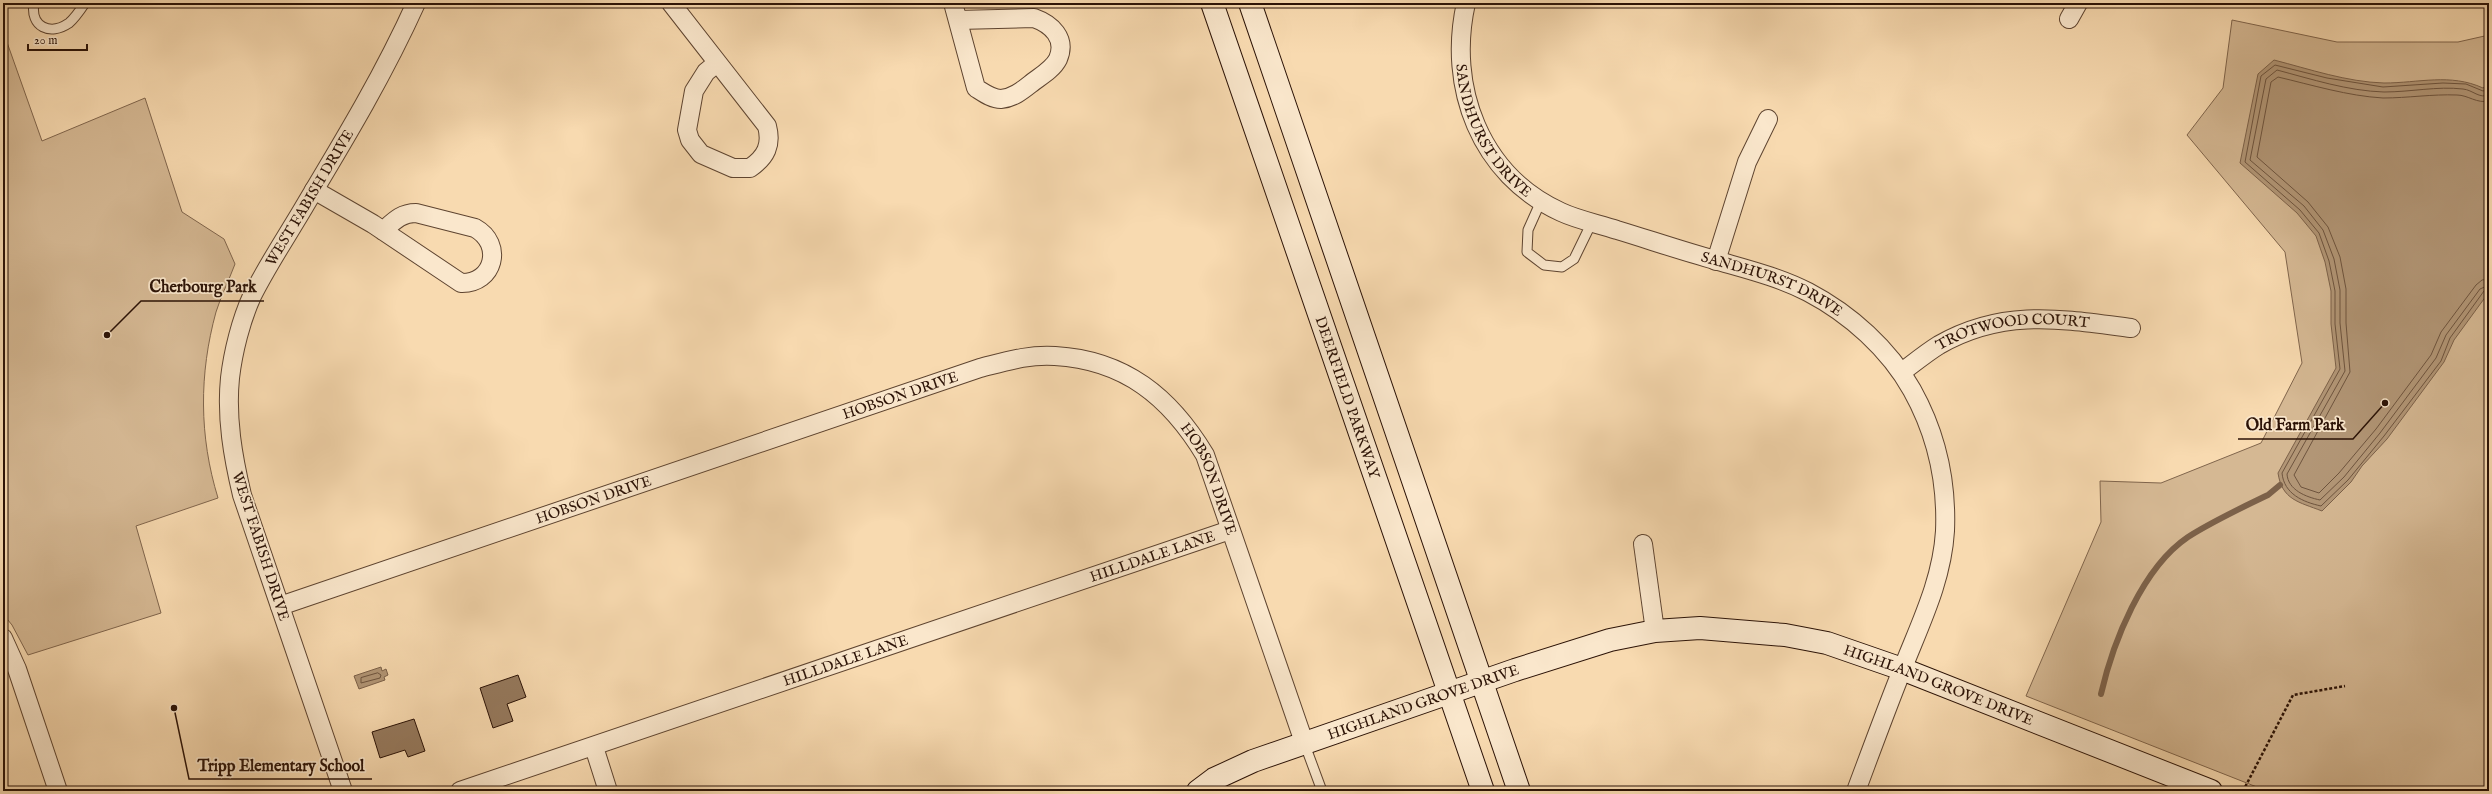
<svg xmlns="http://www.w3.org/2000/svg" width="2492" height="794" font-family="'IM FELL English',serif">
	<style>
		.green { fill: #d5b893; stroke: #80654c }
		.water { fill: #b29676; stroke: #7c6149 }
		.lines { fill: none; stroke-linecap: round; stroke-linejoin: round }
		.shore { stroke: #6e543e; stroke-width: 1 }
		.stream { stroke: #7c6149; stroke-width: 6 }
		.building { fill: #967a5e; stroke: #2b1206 }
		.lane-casing { stroke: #5e4430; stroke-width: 11 }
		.street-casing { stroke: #5e4430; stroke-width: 20 }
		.secondary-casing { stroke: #2b1206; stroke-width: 24 }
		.path { stroke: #2b1206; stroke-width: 2.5; stroke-dasharray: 3 2; stroke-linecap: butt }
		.lane { stroke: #fae7cc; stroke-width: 9 }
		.street { stroke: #fae7cc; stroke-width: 18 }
		.secondary { stroke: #fae7cc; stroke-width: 22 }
		.labels { text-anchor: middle; stroke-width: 3.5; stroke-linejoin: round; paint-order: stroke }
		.street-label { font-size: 15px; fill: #2b1206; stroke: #fae7cc }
		.leader { fill: none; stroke: #2b1206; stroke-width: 1.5 }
		.callout-dot { fill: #2b1206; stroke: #fae7cc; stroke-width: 1.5 }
		.callout-label { font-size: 16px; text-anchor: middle; font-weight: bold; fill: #2b1206; stroke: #fae7cc; stroke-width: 3.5; stroke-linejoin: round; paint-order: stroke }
	</style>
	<rect width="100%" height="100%" fill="#f8dab0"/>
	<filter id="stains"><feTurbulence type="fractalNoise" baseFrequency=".005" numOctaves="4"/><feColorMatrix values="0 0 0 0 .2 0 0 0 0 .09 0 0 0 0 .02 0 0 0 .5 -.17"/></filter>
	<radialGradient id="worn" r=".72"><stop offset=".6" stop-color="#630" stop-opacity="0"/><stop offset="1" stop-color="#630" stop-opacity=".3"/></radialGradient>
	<!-- green -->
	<g class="green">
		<path d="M2232,20l105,22h121l31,-7v756h-222l-241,-95 75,-174 -1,-41 61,2 100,-40 41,-80 -17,-111 -98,-117 36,-47z"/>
		<path d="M3,31l39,110 103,-43 37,114 42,27 11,25c-6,16 -14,32 -19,48 -17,62 -17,124 2,186l-82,28 25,87 -133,42 -16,-30 -9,-11z"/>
	</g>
	<!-- water -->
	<g class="water">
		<path d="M2274,60c35,9 73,22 110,23 35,0 66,-10 99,5l6,-4v208l-35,48 -10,22 -57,77 -25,27 -11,16 -29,29c-23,-9 -40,-11 -44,-38l58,-105 -5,-44v-33l-6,-29 -9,-26 -19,-23 -57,-50 18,-89z"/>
		<path d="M381,667l1,4 4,-2 2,6 -4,2 1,3 -26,9 -5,-13z"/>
	</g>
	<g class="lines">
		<!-- shore -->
		<g class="shore">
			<path d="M2489,89l-6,2 -17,-7 -23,-1 -60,4 -56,-9 -52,-13 -14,11 -16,86 55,48 19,23 10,28 6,30v33l5,45 -58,104c2,21 21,29 39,33l27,-26 36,-44 57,-75 9,-23 34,-47 5,-1"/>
			<path d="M2489,95c-10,4 -16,-5 -26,-6 -26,-3 -52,3 -79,3 -36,-1 -73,-13 -107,-22l-11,9 -16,81 54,46 19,24 11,29 6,31v33l5,48 -58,103c1,16 19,23 33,26l24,-23 36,-44 56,-75 10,-23 34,-46 9,-4"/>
			<path d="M2489,101c-12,3 -21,-6 -32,-6 -25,-1 -49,3 -74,3 -35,-2 -71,-13 -105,-21l-7,5 -14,75 51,45 20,25 12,30 6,32v34l4,49 -56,103 7,12 18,6 20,-20 37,-44 55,-74 10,-23 35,-47 6,-5 7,-1"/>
			<path d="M378,673l3,2 -1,3 -19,5v-5z"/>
		</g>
		<!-- stream -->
		<path class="stream" d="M2101,694c12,-52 41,-126 87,-157 25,-16 53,-29 80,-42l12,-10"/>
	</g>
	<!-- building -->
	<g class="building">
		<path d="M518,675l8,22 -19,7 6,17 -20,7 -13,-40z"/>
		<path d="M414,719l11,32 -17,6 -3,-7 -25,8 -8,-26z"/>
	</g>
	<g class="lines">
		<defs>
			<g id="lane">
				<path d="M34,3c-4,24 16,33 35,20 6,-5 12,-14 16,-20"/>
				<path d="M1541,201l-13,29 -1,22 17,13 18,2 12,-8 18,-37"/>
				<path d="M1305,745l17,46"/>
			</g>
			<g id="street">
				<path d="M671,3l96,123c5,19 -1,31 -17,42h-17l-32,-14 -11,-14 -3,-10 7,-39 12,-19 11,-9"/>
				<path d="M953,3l23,85c8,5 16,11 25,11 13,-1 23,-10 32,-17 8,-6 20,-13 25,-23 9,-21 -7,-35 -24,-41l-76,2"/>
				<path id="s1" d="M1466,3c-19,84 14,172 95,209 17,8 38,12 56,18 33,10 65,21 98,30 31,9 64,17 93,32 42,22 81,57 104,98 24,43 35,92 33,141 -3,50 -25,93 -43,139 -16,40 -31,81 -46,121"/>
				<path d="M2069,19l9,-16"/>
				<path d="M314,190l59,34 88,59c33,1 43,-39 14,-55l-59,-15c-15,0 -22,8 -33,18"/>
				<path d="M1716,261l31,-99 21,-43"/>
				<path id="s2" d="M1902,372c12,-9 24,-19 37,-27 64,-37 123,-26 192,-17"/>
				<path d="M1643,544l12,87"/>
				<path id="s3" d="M280,606l700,-238c24,-6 49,-14 75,-12 70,4 115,41 150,99l100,290"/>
				<path d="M3,638l14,31 41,122"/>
				<path d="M594,747l14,44"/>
				<path id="s4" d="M343,791l-101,-296c-9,-38 -16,-77 -12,-117 3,-26 11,-58 22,-82 16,-32 37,-63 55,-94 39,-65 78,-130 109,-199"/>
				<path id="s5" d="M460,791l770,-261"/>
			</g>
			<g id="secondary">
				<path id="s6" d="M1212,3l271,788"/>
				<path d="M1250,3l269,788"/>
				<path id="s7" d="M1198,791l16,-12 39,-18 262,-91 95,-30 45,-9 45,-3 85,7 42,8 75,26 309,122"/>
			</g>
		</defs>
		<!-- lane casing -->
		<use href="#lane" class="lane-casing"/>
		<!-- street casing -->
		<use href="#street" class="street-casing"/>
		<!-- secondary casing -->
		<use href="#secondary" class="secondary-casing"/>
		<!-- path -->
		<path class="path" d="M2243,791l50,-96 52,-9"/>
		<!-- lane -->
		<use href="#lane" class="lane"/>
		<!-- street -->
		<use href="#street" class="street"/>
		<!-- secondary -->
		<use href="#secondary" class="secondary"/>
	</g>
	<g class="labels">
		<!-- street labels -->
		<g class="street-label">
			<text dy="5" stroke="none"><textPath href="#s1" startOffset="137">SANDHURST DRIVE</textPath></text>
			<text dy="5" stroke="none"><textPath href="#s4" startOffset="630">WEST FABISH DRIVE</textPath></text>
			<text dy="5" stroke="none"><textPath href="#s1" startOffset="472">SANDHURST DRIVE</textPath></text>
			<text dy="5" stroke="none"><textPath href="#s2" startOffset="122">TROTWOOD COURT</textPath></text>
			<text dy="5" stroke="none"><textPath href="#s3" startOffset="655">HOBSON DRIVE</textPath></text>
			<text dy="5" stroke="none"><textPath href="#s6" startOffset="417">DEERFIELD PARKWAY</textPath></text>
			<text dy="5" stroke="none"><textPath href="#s3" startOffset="1027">HOBSON DRIVE</textPath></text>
			<text dy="5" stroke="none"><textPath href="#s3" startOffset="331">HOBSON DRIVE</textPath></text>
			<text transform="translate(261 546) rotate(72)" y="5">WEST FABISH DRIVE</text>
			<text dy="5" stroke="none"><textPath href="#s5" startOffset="731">HILLDALE LANE</textPath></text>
			<text dy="5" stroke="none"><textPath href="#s5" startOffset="407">HILLDALE LANE</textPath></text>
			<text dy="5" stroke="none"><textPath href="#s7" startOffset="778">HIGHLAND GROVE DRIVE</textPath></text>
			<text dy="5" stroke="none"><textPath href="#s7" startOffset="243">HIGHLAND GROVE DRIVE</textPath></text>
		</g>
	</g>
	<!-- callouts -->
	<path class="leader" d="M107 335L141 301H264M2385 403L2353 439H2238M174 708L189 779H372"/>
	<g class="callout-dot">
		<circle cx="107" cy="335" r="4"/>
		<circle cx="2385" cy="403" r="4"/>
		<circle cx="174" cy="708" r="4"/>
	</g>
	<g class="callout-label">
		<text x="203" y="292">Cherbourg Park</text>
		<text x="2295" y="430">Old Farm Park</text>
		<text x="281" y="771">Tripp Elementary School</text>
	</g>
	<!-- margin -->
	<rect width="2492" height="794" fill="none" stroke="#f8dab0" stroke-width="16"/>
	<rect x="4" y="4" width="2484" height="786" fill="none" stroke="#2b1206" stroke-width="2"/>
	<rect x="8" y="8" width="2476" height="778" fill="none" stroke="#2b1206"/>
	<!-- scale -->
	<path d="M28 44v6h59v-6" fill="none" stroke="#2b1206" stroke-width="2"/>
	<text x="34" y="44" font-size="12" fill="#2b1206" stroke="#fae7cc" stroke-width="3" paint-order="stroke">20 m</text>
	<rect width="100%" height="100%" filter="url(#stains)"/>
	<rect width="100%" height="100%" fill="url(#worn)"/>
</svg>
